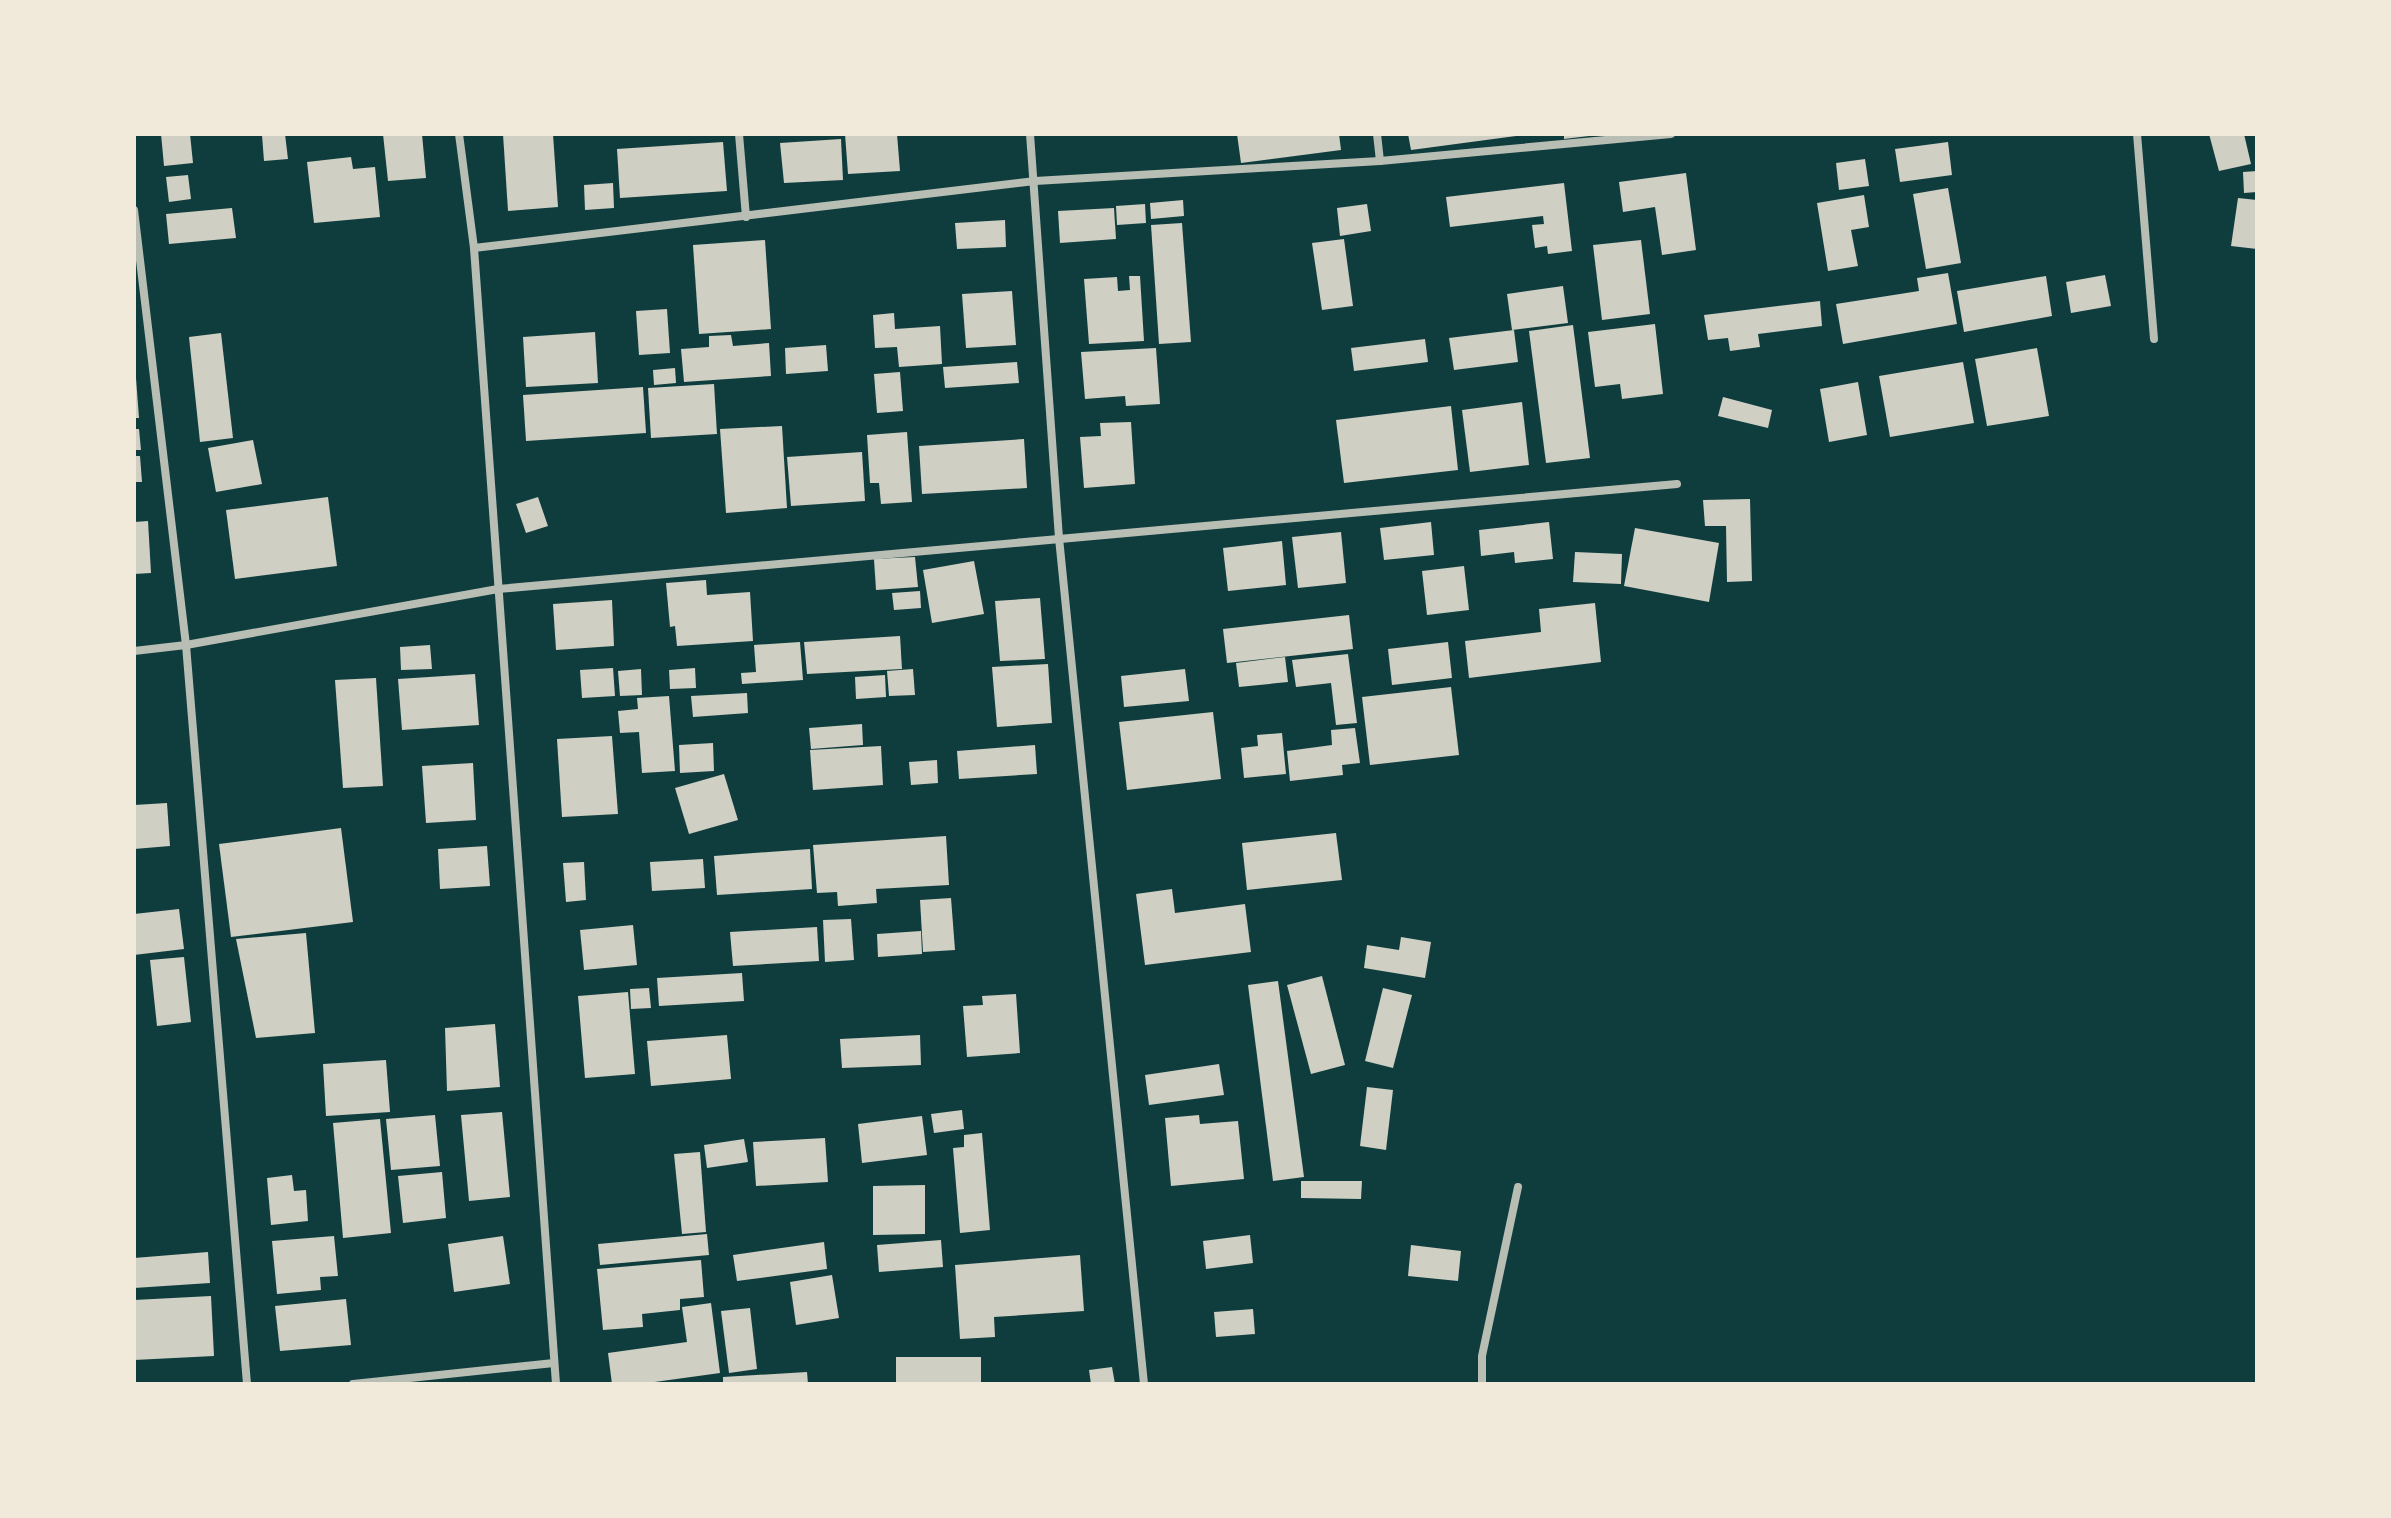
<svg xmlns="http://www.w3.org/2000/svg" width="2391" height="1518" font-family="Commissioner,sans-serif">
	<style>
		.building { fill: #cfcfc3 }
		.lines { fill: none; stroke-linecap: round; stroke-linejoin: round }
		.minor { stroke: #b8beb3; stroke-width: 8 }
	</style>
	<rect width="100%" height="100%" fill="#0f3d3e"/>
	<!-- building -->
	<g class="building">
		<path d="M161,134h29l3,29 -29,3z"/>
		<path d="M285,134l3,25 -24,2 -2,-26z"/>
		<path d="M383,134h39l4,44 -38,3z"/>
		<path d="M503,134h50l5,73 -50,4z"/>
		<path d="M845,134h52l3,37 -52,3z"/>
		<path d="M1237,134h102l2,16 -100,13z"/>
		<path d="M1408,134h108v2l-105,14z"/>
		<path d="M1564,134h25v2l-25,3z"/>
		<path d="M2209,134h35l7,30 -32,7z"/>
		<path d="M841,139l2,41 -59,3 -4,-40z"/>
		<path d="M723,142l4,49 -107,7 -3,-49z"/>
		<path d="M1948,142l4,33 -52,7 -5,-33z"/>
		<path d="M351,157l2,12 22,-2 5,50 -66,6 -7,-61z"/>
		<path d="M1865,159l4,27 -30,4 -3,-27z"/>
		<path d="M2257,171v21l-13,1 -1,-21z"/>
		<path d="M1686,173l10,77 -34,5 -7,-48 -32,5 -4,-30z"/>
		<path d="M188,175l3,24 -22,3 -3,-25z"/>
		<path d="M613,183l1,25 -29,2 -1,-25z"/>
		<path d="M1564,183l8,68 -24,3 -1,-8 -12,2 -3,-23 12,-1 -1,-8 -93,11 -4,-30z"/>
		<path d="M1948,188l13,75 -35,6 -13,-75z"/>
		<path d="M1864,195l5,32 -18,3 7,36 -30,5 -11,-68z"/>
		<path d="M2238,198l19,2v49l-26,-3z"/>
		<path d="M1183,200l1,16 -33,3 -1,-16z"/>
		<path d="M1145,204l1,19 -29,2 -1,-19z"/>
		<path d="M1367,204l4,27 -31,5 -3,-28z"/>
		<path d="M232,208l4,30 -67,6 -3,-30z"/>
		<path d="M1114,208l2,31 -56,4 -2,-32z"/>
		<path d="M1005,220l1,27 -49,2 -2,-26z"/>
		<path d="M1182,223l9,119 -32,2 -8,-119z"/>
		<path d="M1344,239l9,67 -31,4 -10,-67z"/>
		<path d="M765,240l6,89 -72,5 -6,-89z"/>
		<path d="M1641,240l9,74 -48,6 -9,-75z"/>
		<path d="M1948,273l9,51 -114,20 -7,-40 83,-13 -2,-13z"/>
		<path d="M2105,275l6,31 -40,7 -5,-31z"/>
		<path d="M1129,276h11l4,65 -55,3 -5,-65 33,-2 1,14 12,-1z"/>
		<path d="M2046,276l6,40 -88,16 -7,-41z"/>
		<path d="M1563,286l5,37 -56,7 -5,-36z"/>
		<path d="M1012,291l4,54 -50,3 -4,-54z"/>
		<path d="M1820,301l2,25 -64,8 2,13 -30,4 -2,-13 -20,2 -4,-25z"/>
		<path d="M667,309l3,44 -31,2 -3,-44z"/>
		<path d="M894,313l1,16 45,-3 2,38 -43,3 -2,-20 -22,1 -2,-33z"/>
		<path d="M1655,324l8,70 -41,5 -2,-15 -25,3 -7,-55z"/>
		<path d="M1573,325l17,133 -44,5 -17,-132z"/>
		<path d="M1514,330l4,32 -64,8 -5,-32z"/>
		<path d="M595,332l3,51 -72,4 -3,-50z"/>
		<path d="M221,333l12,105 -33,4 -11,-105z"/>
		<path d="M731,335l2,11 36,-3 2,33 -87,6 -3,-33 28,-2v-11z"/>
		<path d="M1425,339l3,23 -74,9 -3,-23z"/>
		<path d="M826,345l2,26 -42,3 -1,-26z"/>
		<path d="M1156,348l4,56 -34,2 -1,-10 -40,3 -4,-47z"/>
		<path d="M2037,348l12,68 -62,10 -12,-67z"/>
		<path d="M1017,362l2,21 -74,5 -2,-21z"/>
		<path d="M1963,362l11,61 -84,14 -11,-61z"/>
		<path d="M675,368l1,15 -22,2 -1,-15z"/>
		<path d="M900,372l3,39 -26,2 -3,-39z"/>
		<path d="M134,378h2l3,40h-5z"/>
		<path d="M1858,382l9,53 -38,7 -9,-53z"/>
		<path d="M714,384l3,50 -66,4 -3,-50z"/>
		<path d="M643,387l3,46 -120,8 -3,-46z"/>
		<path d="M1723,397l49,13 -4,18 -50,-12z"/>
		<path d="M1522,402l7,63 -59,7 -8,-62z"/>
		<path d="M1451,406l7,64 -114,13 -8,-63z"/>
		<path d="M1131,422l4,62 -51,4 -4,-51 21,-1 -1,-13z"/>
		<path d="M782,426l5,82 -61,5 -6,-84z"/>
		<path d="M134,429h5l2,21h-7z"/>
		<path d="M907,432l5,70 -31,2 -2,-21h-9l-3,-48z"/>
		<path d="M1024,439l3,49 -105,6 -3,-48z"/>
		<path d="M253,440l9,44 -46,8 -8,-44z"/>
		<path d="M862,452l3,49 -74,5 -4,-49z"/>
		<path d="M134,456h6l2,26h-8z"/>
		<path d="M328,497l9,69 -102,13 -9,-69z"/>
		<path d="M538,497l10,29 -22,7 -10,-29z"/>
		<path d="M1750,499l2,82 -25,1 -1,-56h-21l-2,-26z"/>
		<path d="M148,521l3,52 -17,1v-52z"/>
		<path d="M1431,522l3,33 -50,5 -4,-32z"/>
		<path d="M1549,522l4,37 -38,4 -1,-11 -33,4 -2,-26z"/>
		<path d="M1635,528l84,15 -10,59 -85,-16z"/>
		<path d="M1341,532l5,51 -48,5 -6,-51z"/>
		<path d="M1282,541l4,44 -58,6 -5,-43z"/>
		<path d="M1575,552l47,2 -1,30 -48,-2z"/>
		<path d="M915,557l3,30 -42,3 -2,-31z"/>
		<path d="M974,561l10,53 -52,9 -9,-53z"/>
		<path d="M1464,566l5,44 -42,5 -5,-44z"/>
		<path d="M706,580l1,15 43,-3 3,49 -76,5 -2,-20 -5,1 -4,-44z"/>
		<path d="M920,591l1,17 -27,2 -2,-17z"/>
		<path d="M1040,598l5,61 -45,2 -5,-60z"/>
		<path d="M612,600l2,46 -58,4 -3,-46z"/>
		<path d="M1595,603l6,59 -132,16 -4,-37 76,-9 -2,-23z"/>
		<path d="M1349,615l4,34 -126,14 -4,-34z"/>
		<path d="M900,636l2,33 -95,5 -3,-32z"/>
		<path d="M800,642l3,38 -61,4 -1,-11 15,-1 -2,-27z"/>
		<path d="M1448,642l4,36 -60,7 -4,-36z"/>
		<path d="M430,645l2,24 -31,1 -1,-23z"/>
		<path d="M1348,654l9,69 -21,2 -5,-42 -35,4 -4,-27z"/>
		<path d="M1285,657l3,25 -49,5 -3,-24z"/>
		<path d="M1048,664l4,59 -55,4 -5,-60z"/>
		<path d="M613,668l2,28 -33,2 -2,-28z"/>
		<path d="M695,668l1,20 -26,1 -1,-19z"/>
		<path d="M641,669l1,26 -22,1 -2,-25z"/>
		<path d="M913,669l2,26 -26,1 -2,-25z"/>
		<path d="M1185,669l4,32 -65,6 -3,-31z"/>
		<path d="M475,674l4,51 -77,5 -4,-51z"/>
		<path d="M885,675l1,22 -30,2 -1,-22z"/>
		<path d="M376,678l7,108 -40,2 -8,-108z"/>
		<path d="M1451,687l8,68 -89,10 -8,-68z"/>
		<path d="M747,693l1,20 -55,4 -2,-21z"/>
		<path d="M669,696l6,75 -33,2 -3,-41 -19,1 -2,-22 20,-2 -1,-11z"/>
		<path d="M1213,712l8,67 -94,11 -8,-68z"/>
		<path d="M862,724l1,21 -52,4 -2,-21z"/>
		<path d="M1355,728l5,35 -18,2 1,10 -53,6 -3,-30 45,-6 -1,-15z"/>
		<path d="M1282,733l4,41 -42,4 -3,-30 17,-2 -1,-11z"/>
		<path d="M612,736l6,78 -56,3 -5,-78z"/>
		<path d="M713,743l1,28 -34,2 -1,-28z"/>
		<path d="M1035,745l2,29 -78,5 -2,-28z"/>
		<path d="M881,746l2,39 -70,5 -3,-40z"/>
		<path d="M937,760l1,23 -27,2 -2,-23z"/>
		<path d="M473,763l3,57 -50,3 -4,-57z"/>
		<path d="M724,774l14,46 -49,14 -14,-46z"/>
		<path d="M167,803l3,43 -36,3v-44z"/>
		<path d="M341,828l12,94 -122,15 -12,-93z"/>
		<path d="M1336,833l6,47 -95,10 -5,-47z"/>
		<path d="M946,836l3,49 -73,4 1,14 -39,3 -1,-14 -20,1 -4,-48z"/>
		<path d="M487,846l3,40 -50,3 -2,-40z"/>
		<path d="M810,849l2,40 -95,6 -3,-39z"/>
		<path d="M703,859l2,29 -53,3 -2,-29z"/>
		<path d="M584,862l2,38 -20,2 -3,-39z"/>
		<path d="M1172,889l3,24 70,-9 6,48 -106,13 -9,-71z"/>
		<path d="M951,898l4,52 -32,2 -3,-52z"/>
		<path d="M179,909l5,40 -50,6v-41z"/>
		<path d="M851,919l3,41 -29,2 -2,-42z"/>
		<path d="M633,925l4,40 -53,5 -4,-40z"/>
		<path d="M817,927l2,34 -86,5 -3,-34z"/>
		<path d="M921,931l1,23 -44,3 -1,-23z"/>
		<path d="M306,933l9,100 -59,5 -20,-99z"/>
		<path d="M1401,937l30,5 -6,36 -61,-10 3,-23 32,5z"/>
		<path d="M184,957l7,65 -34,4 -7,-66z"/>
		<path d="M742,973l2,28 -85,5 -2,-28z"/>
		<path d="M1322,976l23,89 -34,9 -24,-89z"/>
		<path d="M1278,981l26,196 -31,4 -25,-196z"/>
		<path d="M649,988l2,20 -20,1 -1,-20z"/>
		<path d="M1383,988l29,7 -19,73 -28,-7z"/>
		<path d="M628,992l7,82 -50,4 -7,-82z"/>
		<path d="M1016,994l4,59 -53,4 -4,-51 20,-1 -1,-9z"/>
		<path d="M495,1024l5,63 -53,4 -2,-63z"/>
		<path d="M727,1035l4,44 -80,7 -4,-45z"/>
		<path d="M920,1035l1,30 -79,3 -2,-29z"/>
		<path d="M386,1060l4,52 -64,4 -3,-52z"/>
		<path d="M1219,1064l5,31 -75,10 -4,-30z"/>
		<path d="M1367,1087l26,3 -7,60 -26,-4z"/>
		<path d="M962,1110l2,19 -30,4 -3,-19z"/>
		<path d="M502,1112l8,85 -41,4 -8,-86z"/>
		<path d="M435,1115l5,51 -49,4 -5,-51z"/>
		<path d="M1199,1115l1,9 38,-3 6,58 -73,7 -6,-68z"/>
		<path d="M922,1116l5,39 -65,8 -4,-39z"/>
		<path d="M380,1119l11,114 -48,5 -10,-115z"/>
		<path d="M982,1133l8,97 -30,3 -7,-85 11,-1v-12z"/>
		<path d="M825,1138l3,44 -72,4 -3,-44z"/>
		<path d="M744,1139l4,23 -41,6 -3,-23z"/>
		<path d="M700,1152l6,80 -24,2 -8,-80z"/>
		<path d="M442,1172l4,46 -43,5 -5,-47z"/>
		<path d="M292,1175l2,16 12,-1 2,31 -37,4 -4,-47z"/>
		<path d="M1301,1181h61l-1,18 -60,-1z"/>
		<path d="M925,1185v49l-52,1v-49z"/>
		<path d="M707,1234l2,21 -109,10 -2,-21z"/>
		<path d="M1250,1235l3,28 -47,6 -3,-28z"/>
		<path d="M334,1236l4,40 -18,1 1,13 -44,4 -5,-53z"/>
		<path d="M503,1236l7,48 -56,8 -6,-48z"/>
		<path d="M941,1240l2,27 -64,5 -2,-27z"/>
		<path d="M824,1242l3,27 -90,12 -4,-26z"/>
		<path d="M1411,1245l50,6 -3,30 -50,-5z"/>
		<path d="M208,1252l2,31 -76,5v-30z"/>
		<path d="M1080,1255l4,56 -90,6 1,20 -35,2 -5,-74z"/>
		<path d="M701,1260l3,37 -24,2v11l-38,4 1,13 -40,3 -6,-61z"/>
		<path d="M832,1275l7,43 -43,7 -6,-43z"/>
		<path d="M211,1296l3,60 -80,4v-60z"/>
		<path d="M346,1299l5,46 -71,6 -5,-45z"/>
		<path d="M711,1303l9,70 -80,11h-28l-4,-31 79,-11 -5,-35z"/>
		<path d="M750,1308l7,61 -28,4 -8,-62z"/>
		<path d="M1253,1309l2,25 -39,3 -2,-25z"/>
		<rect x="896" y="1357" width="85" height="27"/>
		<path d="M1112,1367l3,17h-24l-2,-14z"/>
		<path d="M807,1372l1,12h-85v-7z"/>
	</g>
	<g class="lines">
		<!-- minor -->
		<g class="minor">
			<path d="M459,134l15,114 82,1136"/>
			<path d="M739,134l7,83"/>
			<path d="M1030,134l29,404 85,846"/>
			<path d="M1377,134l3,27"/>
			<path d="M2137,134l17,205"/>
			<path d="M134,210l52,435 61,739"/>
			<path d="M474,248l561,-67 345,-20 291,-27"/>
			<path d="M134,651l52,-6 312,-56 1179,-105"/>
			<path d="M353,1384l201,-21"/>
			<path d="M1482,1384v-28l36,-169"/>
		</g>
	</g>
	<!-- border -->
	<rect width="2391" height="1518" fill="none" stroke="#f1e9da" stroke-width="272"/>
</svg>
